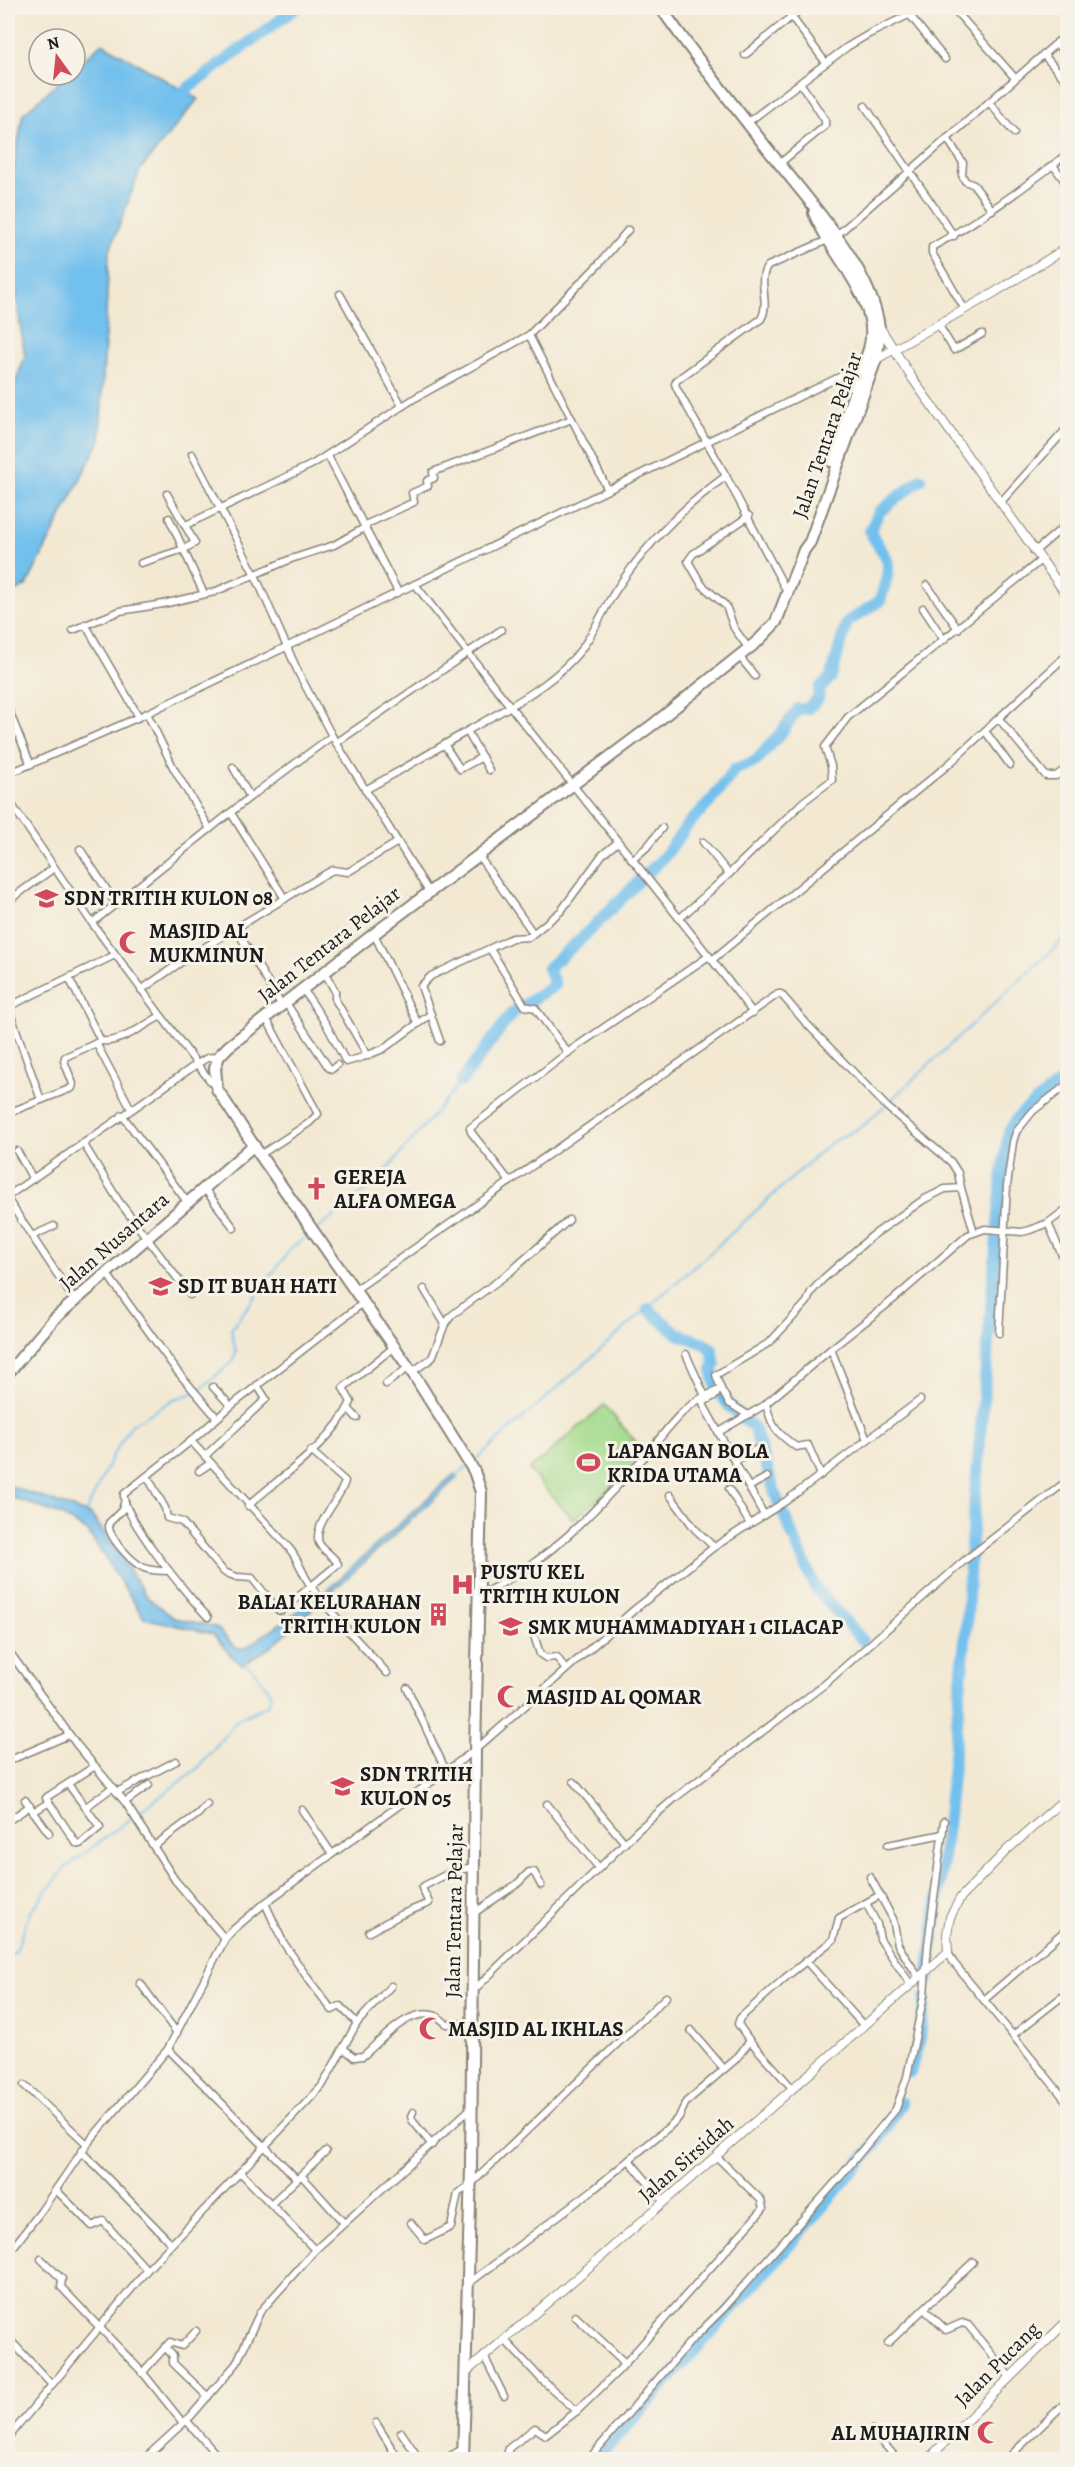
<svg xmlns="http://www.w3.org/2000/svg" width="1075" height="2467" font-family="Alegreya,serif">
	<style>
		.green { fill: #a3da8b; stroke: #607b54; stroke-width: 1.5 }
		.water { fill: #72c0ed; stroke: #476e84; stroke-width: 1.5 }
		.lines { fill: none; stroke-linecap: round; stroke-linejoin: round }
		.stream { stroke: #72c0ed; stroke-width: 2 }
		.river { stroke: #72c0ed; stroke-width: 12 }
		.minor-casing { stroke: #888278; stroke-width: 9 }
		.tertiary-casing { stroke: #888278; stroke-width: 10 }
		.trunk-casing { stroke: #888278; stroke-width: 14 }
		.minor { stroke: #fff; stroke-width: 6 }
		.tertiary { stroke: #fff; stroke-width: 8 }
		.trunk { stroke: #fff; stroke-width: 10 }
		.labels { text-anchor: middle; stroke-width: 6; stroke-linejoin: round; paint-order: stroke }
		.street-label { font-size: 21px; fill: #1c1c1c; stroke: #f7f3e8 }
		.poi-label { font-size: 21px; font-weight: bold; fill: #1c1c1c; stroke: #f7f3e8; text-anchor: start }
	</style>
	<rect width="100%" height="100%" fill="#f7f3e8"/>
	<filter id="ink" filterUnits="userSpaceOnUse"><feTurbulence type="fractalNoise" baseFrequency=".0167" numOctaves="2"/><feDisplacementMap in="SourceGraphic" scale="12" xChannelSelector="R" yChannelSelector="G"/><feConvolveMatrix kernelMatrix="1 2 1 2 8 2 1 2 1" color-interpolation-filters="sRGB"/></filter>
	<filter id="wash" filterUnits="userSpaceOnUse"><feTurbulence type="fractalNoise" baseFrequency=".008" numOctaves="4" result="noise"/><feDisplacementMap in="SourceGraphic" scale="24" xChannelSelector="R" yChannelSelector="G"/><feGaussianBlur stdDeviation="1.35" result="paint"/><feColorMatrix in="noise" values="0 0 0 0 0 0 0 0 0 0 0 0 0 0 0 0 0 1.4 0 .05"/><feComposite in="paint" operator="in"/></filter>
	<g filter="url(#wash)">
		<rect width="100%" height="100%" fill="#f3e9d3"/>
		<!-- green -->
		<path class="green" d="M604,1405l44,51 -75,64 -44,-50z"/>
		<!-- water -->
		<g class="water">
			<path d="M102,43l96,56 -58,71 -31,83 -9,187 -73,145 -19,12v-195l17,-45 -17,-119v-38l15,-86 44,-39h8v-7z"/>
			<path d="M454,1474l3,4 -185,168 -29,19 -12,-9 -18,-22 -69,-16 -56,-86 -27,-17 -53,-19v-11l83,30 25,34 30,47 28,22 42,9 20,21h9l80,-56z"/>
		</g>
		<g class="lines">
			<!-- stream -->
			<g class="stream">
				<path d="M317,1230l62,-51 82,-97"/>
				<path d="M472,1463l240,-212 118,-108 33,-17 205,-191"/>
				<path d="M454,1478l14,-12"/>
				<path d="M85,1514l28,-59 18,-30 44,-26 22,-7 36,-31 3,-9 -5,-23 61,-82 18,-12"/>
				<path d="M8,1957l8,-6 14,-39 35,-44 133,-100 40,-49 30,-14 4,-10 -15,-21 -13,-12"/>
			</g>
			<!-- river -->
			<g class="river">
				<path d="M172,100l124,-92"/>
				<path d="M649,872l15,-15 25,-34 22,-22 24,-32 21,-8 24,-27 18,-25h9l11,-10 2,-11 11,-11 16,-55 33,-21c3,-12 12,-32 6,-44 -5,-9 -12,-16 -16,-26l9,-19 42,-33"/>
				<path d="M461,1082l51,-69 43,-28 -7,-17 37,-33 59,-59"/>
				<path d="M648,1309l30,25 25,9 9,6 3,16 -3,4 4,18 7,11 8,10 23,20 23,71 38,88 47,53"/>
				<path d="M928,1978l20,-160 19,-199 3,-63 32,-378 7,-46 10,-16 49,-40"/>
				<path d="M910,2072l10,-34 5,-40"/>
				<path d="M596,2460l193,-214 89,-105 23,-38"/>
			</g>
		</g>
	</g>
	<g filter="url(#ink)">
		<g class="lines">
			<defs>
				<g id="minor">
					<path d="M785,8l41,55"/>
					<path d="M953,8l62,70"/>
					<path d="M909,14l36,45"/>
					<path d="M1056,43l12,14"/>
					<path d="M1043,54l25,29"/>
					<path d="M745,55l57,-47"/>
					<path d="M989,102l25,31"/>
					<path d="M865,106l89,130"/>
					<path d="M747,123l100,-76 22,-13 54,-26"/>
					<path d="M947,138l16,25 -1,12 3,6 9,4 18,25"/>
					<path d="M1068,153l-15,12 15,21"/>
					<path d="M779,164l46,-38v-6l-24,-36"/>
					<path d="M837,235l231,-202"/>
					<path d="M340,294l62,112"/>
					<path d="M964,308l-32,-55v-6c43,-24 82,-52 121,-82"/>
					<path d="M938,324l16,26 28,-16"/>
					<path d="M529,335l79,155"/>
					<path d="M192,454l63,121 44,99 33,62"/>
					<path d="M328,456l70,136"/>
					<path d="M726,476l61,116"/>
					<path d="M1000,503l68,-76"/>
					<path d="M749,516l-56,38 -5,7 14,24 24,21 8,22 15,21"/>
					<path d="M169,518l35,76"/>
					<path d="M186,525l127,-61 102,-66 114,-63 70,-71 29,-34"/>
					<path d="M365,525l49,-23 -2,-9 16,-7 -1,-5 7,-3 -1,-6 139,-53"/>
					<path d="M1034,552l34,-29"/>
					<path d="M141,563l43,-14 11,-6 -28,-49"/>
					<path d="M415,584c110,145 227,284 338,429"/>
					<path d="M927,585l31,44"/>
					<path d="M923,608l21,32"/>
					<path d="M85,624l54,93"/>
					<path d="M73,630l47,-19 43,-7 51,-12 77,-33 43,-14 32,-18"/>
					<path d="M739,656l16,20"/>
					<path d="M8,708l22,55"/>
					<path d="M147,713l27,56 36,60"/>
					<path d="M999,719l47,57h10l12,-9"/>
					<path d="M467,731l22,39"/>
					<path d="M985,731l25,34"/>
					<path d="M336,743l165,-113"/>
					<path d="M444,744l16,25 22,-12"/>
					<path d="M233,767l17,30"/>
					<path d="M8,774l131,-57 147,-70 578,-282"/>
					<path d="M365,790c34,-18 66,-38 99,-57 37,-22 79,-42 109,-74 19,-20 28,-46 43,-69 30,-46 66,-82 110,-114l-49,-87 -2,-5 2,-4 84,-61c10,-16 -5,-39 7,-53l62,-27"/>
					<path d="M8,799l84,124 105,141 10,-6 12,-2"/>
					<path d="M231,813l54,86"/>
					<path d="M703,842l26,32"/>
					<path d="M80,849l36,55"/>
					<path d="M478,855l55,78"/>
					<path d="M632,860l15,-13 15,-19"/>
					<path d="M8,901l46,-33"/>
					<path d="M679,919l50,-45 75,-73 28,-21 -1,-14 -6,-19 23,-30 193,-157"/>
					<path d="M92,923l158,-126 82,-61 97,156"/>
					<path d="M236,929l46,77"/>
					<path d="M374,934l44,90"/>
					<path d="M490,949l35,57 10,2 33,45"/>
					<path d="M712,960l237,-196 119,-110"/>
					<path d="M325,973l10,18v8l33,57"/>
					<path d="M69,978l32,63"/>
					<path d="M303,989l23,35 20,38 17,-5 20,-8 48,-35"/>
					<path d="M141,990l49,-34 137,-83 6,-3 15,2 50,-30"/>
					<path d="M286,1003l43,65 3,1 5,-4"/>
					<path d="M440,1041l-19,-55 10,-10 81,-38 17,-1 32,-26 41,-56 16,-13"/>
					<path d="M96,1043l35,66"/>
					<path d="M41,1100l-33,-93 107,-52"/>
					<path d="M8,1113l64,-25 1,-4 -9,-23 1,-4 36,-16c19,3 44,-17 60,-25"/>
					<path d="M122,1115l66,88"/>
					<path d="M83,1143l35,57 72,95"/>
					<path d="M17,1151l16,28"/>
					<path d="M260,1155l49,-32 9,-9 -52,-96"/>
					<path d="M510,1182l-39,-50 -1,-4 104,-80 135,-92"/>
					<path d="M204,1188l30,40"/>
					<path d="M8,1196l189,-132 18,23"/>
					<path d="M8,1200l67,101"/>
					<path d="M1048,1223l17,39"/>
					<path d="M32,1236l22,-10"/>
					<path d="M107,1274l70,97 40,47"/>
					<path d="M424,1289l21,35"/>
					<path d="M355,1290l423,-296h3l25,29 81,84 64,55 7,11 3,15"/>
					<path d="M999,1333l8,-147 6,-44 3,-10 17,-21 35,-27"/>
					<path d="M686,1354l19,42 16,-7 8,14 19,12"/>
					<path d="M412,1372l20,-14 13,-34 7,-9 58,-43 59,-52"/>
					<path d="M386,1384l23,-17"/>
					<path d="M213,1387l18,19"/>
					<path d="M721,1389l-5,-14 54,-33 37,-40 4,-10 13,-14 48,-42 51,-36 22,-11 16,-1 13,44"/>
					<path d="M716,1395l-13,7 1,4 60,109"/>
					<path d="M766,1404c6,24 10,28 30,43l12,-2 13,30"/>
					<path d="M348,1408l9,10"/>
					<path d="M719,1432l44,-26 68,-57"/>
					<path d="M867,1440l53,-40"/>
					<path d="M191,1441l98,107c10,12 13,26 23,40 23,30 50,57 75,85"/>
					<path d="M205,1456l61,-57 -9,-14"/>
					<path d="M735,1461l22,-12"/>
					<path d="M199,1471l12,-8"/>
					<path d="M147,1476l18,32 2,10 15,4 42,50 13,5 15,1 26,32 3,1 57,-47c-4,-8 -15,-13 -19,-21 -7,-18 23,-46 26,-62l-34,-30"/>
					<path d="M749,1487l18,-10"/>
					<path d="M729,1489l21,35"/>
					<path d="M670,1495l25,34 19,18"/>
					<path d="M124,1503l-2,7 -13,13c-3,13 24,40 35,45 8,3 17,3 25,3"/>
					<path d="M248,1506c35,-32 82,-60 103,-104l-8,-14 51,-41"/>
					<path d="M480,1595c70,-34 112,-81 164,-138 20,-22 34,-47 61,-61"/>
					<path d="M208,1617c-17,-17 -88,-103 -84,-123l67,-53 40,-35 132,-103"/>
					<path d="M531,1626l9,28 6,4 11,-1 8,12"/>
					<path d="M8,1650l69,95 48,57 50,78 50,59"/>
					<path d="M407,1688l39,83"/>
					<path d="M8,1761l61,-26"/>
					<path d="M574,1782l51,61"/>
					<path d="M68,1784l32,43 -20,17 -4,-1 -30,-45 1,-1 48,-31"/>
					<path d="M117,1792l59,-31"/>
					<path d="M25,1800l24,33"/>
					<path d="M125,1802l24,-17"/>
					<path d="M547,1804l52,64"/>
					<path d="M86,1807l27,-20"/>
					<path d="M302,1810l30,44"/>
					<path d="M33,1812l15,-9"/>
					<path d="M8,1821l22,-15"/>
					<path d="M888,1845l55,-11"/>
					<path d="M154,1846l44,-32 9,-10"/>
					<path d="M870,1877l23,42 5,26 21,33"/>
					<path d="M265,1903l18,39 26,38 23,30 8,-4 17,17"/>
					<path d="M866,1903l11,21 3,15 31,46"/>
					<path d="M474,1913l43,-29 12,-12h5l7,13"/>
					<path d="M369,1932l31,-17 29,-12 -7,-15 2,-2 27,-14 22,-5"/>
					<path d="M948,1952l5,10 115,141"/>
					<path d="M806,1961l58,65"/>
					<path d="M140,1983l37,50"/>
					<path d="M473,1991l165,-161 37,-32 150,-114 140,-124 103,-80"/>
					<path d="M984,2000l84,-72"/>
					<path d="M691,2030l33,39"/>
					<path d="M1013,2035l55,-43"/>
					<path d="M750,2041l43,48"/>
					<path d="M343,2048l11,9 9,-1c18,-15 46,-50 73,-40 4,1 7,6 11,8l25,-1"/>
					<path d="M168,2049l129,130"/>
					<path d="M24,2085l63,59"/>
					<path d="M413,2112l-2,4 1,4 20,25"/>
					<path d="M81,2151l90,92"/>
					<path d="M629,2160l35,42"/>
					<path d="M240,2172l75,78"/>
					<path d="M301,2175l43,48"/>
					<path d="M56,2190l36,36 11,-5 44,49"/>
					<path d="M271,2204l55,-53"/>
					<path d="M411,2223l14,17 26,-13 7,-34 11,-7 197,-189"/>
					<path d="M8,2254l33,-43 46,-67 81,-95 57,-110 9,-10 31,-26 210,-153 160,-141 79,-62 72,-46 81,-61 -36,-91 63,-50 74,-64 17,-6 37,3 8,-2 18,-7 20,-15"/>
					<path d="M41,2259l21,20 -1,8 83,87 39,49"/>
					<path d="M468,2284l126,-95 76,-63 9,-9 7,-15 50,-43 14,-18 -12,-17 2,-6 46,-41 47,-37 6,-22 41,-23"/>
					<path d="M924,2309l22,21 16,-7 6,2 41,51"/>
					<path d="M575,2316l50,47"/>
					<path d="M504,2339l38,41 35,31"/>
					<path d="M8,2341l4,1 39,42"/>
					<path d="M888,2343l85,-81"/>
					<path d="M165,2347l8,9v7l35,34"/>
					<path d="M484,2356l20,40"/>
					<path d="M142,2373l28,-31 12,4 14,-15"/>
					<path d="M186,2420l35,40"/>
					<path d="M376,2423l23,37"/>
					<path d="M872,2430l26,30"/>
					<path d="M401,2432l19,28"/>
					<path d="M8,2438l139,-168 175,-184 35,-63 34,-37"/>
					<path d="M143,2460l48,-44 45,-52 24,-52 55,-62 155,-141"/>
					<path d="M443,2460l20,-11"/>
					<path d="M501,2460l6,-5 2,-7 26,-20 11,7 31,-24 42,-41 144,-161 -2,-9 -45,-44"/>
					<path d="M588,2460l101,-117 35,-35 116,-131 56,-68 11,-32 17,-82 4,-51 16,-123"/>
					<path d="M1006,2460l62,-60"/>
				</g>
				<g id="tertiary">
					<path d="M879,326l33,52 156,219"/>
					<path d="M875,360l117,-66 76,-47"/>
					<path d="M465,2373l136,-116 347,-305 -1,-18 3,-17 11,-20 46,-47 61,-54"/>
					<path d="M927,2460l141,-140"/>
				</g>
				<g id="trunk">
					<path d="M814,213c16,41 69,88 55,136l-38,112"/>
					<path d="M8,1373l46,-54 200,-174"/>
					<path d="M463,2460l8,-293 4,-417 6,-258 -7,-21 -60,-96 -154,-220 -43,-66 -2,-21 4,-12 10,-10 154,-119 272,-204 103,-82 18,-19 28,-72 6,-8 66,-183c2,-10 4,-21 3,-32 -9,-63 -75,-131 -113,-180 -36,-46 -72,-92 -105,-139"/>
				</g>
			</defs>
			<!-- minor casing -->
			<use href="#minor" class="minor-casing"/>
			<!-- tertiary casing -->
			<use href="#tertiary" class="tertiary-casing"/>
			<!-- trunk casing -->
			<use href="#trunk" class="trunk-casing"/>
			<!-- minor -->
			<use href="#minor" class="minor"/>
			<!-- tertiary -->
			<use href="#tertiary" class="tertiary"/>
			<!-- trunk -->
			<use href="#trunk" class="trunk"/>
		</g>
	</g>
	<!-- icons -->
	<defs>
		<symbol id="school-bare" viewBox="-9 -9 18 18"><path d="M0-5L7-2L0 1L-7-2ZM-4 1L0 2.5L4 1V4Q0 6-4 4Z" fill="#d1495b" stroke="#f7f3e8" stroke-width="2.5" paint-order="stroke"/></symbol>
		<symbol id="mosque-bare" viewBox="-9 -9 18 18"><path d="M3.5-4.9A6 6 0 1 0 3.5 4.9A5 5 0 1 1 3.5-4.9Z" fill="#d1495b" stroke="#f7f3e8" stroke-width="2.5" paint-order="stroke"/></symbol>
		<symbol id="church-bare" viewBox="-9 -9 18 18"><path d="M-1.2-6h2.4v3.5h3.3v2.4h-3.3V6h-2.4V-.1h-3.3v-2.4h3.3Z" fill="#d1495b" stroke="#f7f3e8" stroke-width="2.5" paint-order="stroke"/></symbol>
		<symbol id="stadium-bare" viewBox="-9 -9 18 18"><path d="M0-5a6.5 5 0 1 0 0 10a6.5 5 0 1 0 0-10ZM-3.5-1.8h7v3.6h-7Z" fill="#d1495b" stroke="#f7f3e8" stroke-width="2.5" paint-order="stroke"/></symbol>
		<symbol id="hospital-bare" viewBox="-9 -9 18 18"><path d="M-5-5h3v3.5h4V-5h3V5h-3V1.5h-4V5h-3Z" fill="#d1495b" stroke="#f7f3e8" stroke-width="2.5" paint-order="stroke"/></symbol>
		<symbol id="building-bare" viewBox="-9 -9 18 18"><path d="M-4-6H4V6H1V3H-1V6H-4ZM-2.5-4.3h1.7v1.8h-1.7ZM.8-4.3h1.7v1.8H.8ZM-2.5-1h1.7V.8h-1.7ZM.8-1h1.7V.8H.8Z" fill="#d1495b" stroke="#f7f3e8" stroke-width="2.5" paint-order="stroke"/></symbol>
	</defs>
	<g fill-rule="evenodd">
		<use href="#school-bare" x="30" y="882" width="33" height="33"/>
		<use href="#mosque-bare" x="114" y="926" width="33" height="33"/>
		<use href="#church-bare" x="300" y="1172" width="33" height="33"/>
		<use href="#school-bare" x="144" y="1270" width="33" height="33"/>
		<use href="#stadium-bare" x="572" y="1446" width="33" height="33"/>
		<use href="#hospital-bare" x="446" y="1568" width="33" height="33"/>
		<use href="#building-bare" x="422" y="1598" width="33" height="33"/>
		<use href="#school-bare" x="494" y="1610" width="33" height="33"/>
		<use href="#mosque-bare" x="492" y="1680" width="33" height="33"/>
		<use href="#school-bare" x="326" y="1770" width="33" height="33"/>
		<use href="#mosque-bare" x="414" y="2012" width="33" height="33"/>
		<use href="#mosque-bare" x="972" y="2416" width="33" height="33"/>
	</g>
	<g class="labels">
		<!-- street labels -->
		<g class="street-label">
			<text transform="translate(827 435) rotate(-71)" y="7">Jalan Tentara Pelajar</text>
			<text transform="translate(329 944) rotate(-38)" y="7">Jalan Tentara Pelajar</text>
			<text transform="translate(114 1241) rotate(-41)" y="7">Jalan Nusantara</text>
			<text transform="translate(454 1911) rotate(-89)" y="7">Jalan Tentara Pelajar</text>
			<text transform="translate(686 2159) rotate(-41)" y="7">Jalan Sirsidah</text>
			<text transform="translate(997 2364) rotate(-45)" y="7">Jalan Pucang</text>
		</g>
		<!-- poi labels -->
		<g class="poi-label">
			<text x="64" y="905">SDN TRITIH KULON 08</text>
			<text x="149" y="938">MASJID AL<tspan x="149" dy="24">MUKMINUN</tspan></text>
			<text x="334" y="1184">GEREJA<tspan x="334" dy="24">ALFA OMEGA</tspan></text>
			<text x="178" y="1293">SD IT BUAH HATI</text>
			<text x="607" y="1458">LAPANGAN BOLA<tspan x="607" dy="24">KRIDA UTAMA</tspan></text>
			<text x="480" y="1579">PUSTU KEL<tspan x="480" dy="24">TRITIH KULON</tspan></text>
			<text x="421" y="1609" text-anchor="end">BALAI KELURAHAN<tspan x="421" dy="24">TRITIH KULON</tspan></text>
			<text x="528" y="1634">SMK MUHAMMADIYAH 1 CILACAP</text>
			<text x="526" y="1704">MASJID AL QOMAR</text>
			<text x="360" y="1781">SDN TRITIH<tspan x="360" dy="24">KULON 05</tspan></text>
			<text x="448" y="2036">MASJID AL IKHLAS</text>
			<text x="970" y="2440" text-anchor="end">AL MUHAJIRIN</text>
		</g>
	</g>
	<!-- margin -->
	<rect width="1075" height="2467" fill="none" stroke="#f7f3e8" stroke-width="30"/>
	<!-- north arrow -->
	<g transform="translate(57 57) rotate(345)"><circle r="28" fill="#f7f3e8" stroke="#9f9d96" stroke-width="1.5"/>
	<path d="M0-4.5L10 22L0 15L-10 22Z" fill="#d1495b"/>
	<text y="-9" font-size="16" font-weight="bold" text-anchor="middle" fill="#1c1c1c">N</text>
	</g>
</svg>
